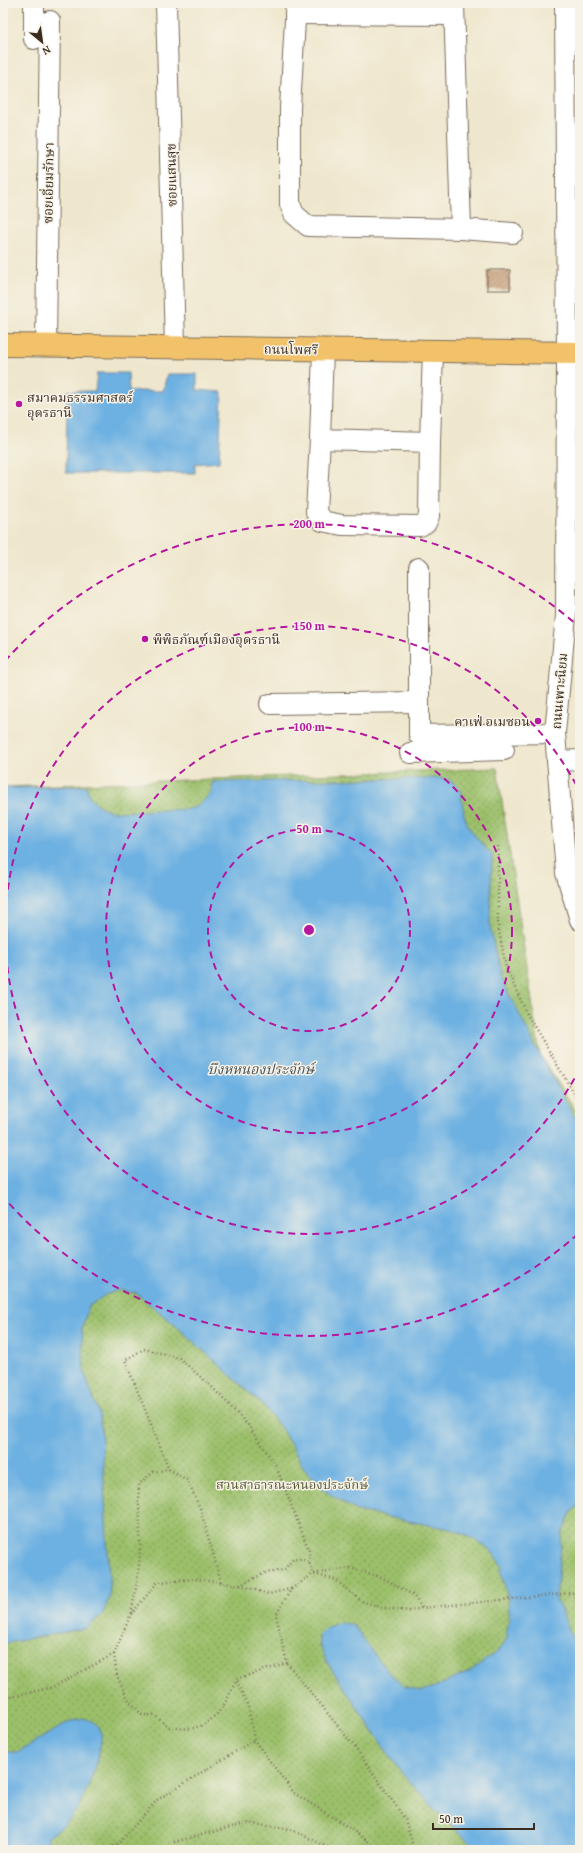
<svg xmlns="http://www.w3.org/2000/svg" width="583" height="1853" font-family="'Gentium Book Plus','Noto Serif Thai',serif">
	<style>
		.park { fill: url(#park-dots); stroke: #6b7544 }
		.water { fill: #6db1e2; stroke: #546e80 }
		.building { fill: url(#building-hatch) }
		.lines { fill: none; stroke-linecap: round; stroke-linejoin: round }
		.minor-casing { stroke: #7a6c5b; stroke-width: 22 }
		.major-casing { stroke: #7a6c5b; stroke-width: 24 }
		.path { stroke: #7a6c5b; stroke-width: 2.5; stroke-dasharray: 1 3; stroke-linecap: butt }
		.minor { stroke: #fff; stroke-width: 20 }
		.major { stroke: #f2c26a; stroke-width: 22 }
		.ring { fill: none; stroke: #b5179e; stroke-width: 2; stroke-dasharray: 7 5 }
		.poi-dot { fill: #b5179e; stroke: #f7f3e8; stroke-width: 1.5 }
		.labels { text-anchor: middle; stroke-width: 3; stroke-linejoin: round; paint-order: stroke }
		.street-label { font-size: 13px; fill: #3b2a1e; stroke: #f7f3e8 }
		.poi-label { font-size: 13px; fill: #3b2a1e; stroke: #f7f3e8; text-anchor: start }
		.park-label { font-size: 13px; fill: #585735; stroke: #f7f3e8 }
		.water-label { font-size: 14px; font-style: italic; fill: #4a5259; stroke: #f7f3e8 }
		.centre { fill: #b5179e; stroke: #f7f3e8; stroke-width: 2 }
		.ring-label { font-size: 12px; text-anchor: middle; font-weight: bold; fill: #b5179e; stroke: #f7f3e8; stroke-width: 3; stroke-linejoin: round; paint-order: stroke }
	</style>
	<defs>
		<pattern id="park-dots" width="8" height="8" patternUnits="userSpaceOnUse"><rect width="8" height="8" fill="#9bc06a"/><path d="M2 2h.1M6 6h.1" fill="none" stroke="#809c57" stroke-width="1.8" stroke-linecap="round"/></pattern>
		<pattern id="building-hatch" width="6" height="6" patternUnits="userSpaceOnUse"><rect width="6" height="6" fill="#c79e79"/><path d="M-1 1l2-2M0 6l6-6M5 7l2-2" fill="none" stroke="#a38163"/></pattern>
	</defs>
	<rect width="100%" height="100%" fill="#f7f3e8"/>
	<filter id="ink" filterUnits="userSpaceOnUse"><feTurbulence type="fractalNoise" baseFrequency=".025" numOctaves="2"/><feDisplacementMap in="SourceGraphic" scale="8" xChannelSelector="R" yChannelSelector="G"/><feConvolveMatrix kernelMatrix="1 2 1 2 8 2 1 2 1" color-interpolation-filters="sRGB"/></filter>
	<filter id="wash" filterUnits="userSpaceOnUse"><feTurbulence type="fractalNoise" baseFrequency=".012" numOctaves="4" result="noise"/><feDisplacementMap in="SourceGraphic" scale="16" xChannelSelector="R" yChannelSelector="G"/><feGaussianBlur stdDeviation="0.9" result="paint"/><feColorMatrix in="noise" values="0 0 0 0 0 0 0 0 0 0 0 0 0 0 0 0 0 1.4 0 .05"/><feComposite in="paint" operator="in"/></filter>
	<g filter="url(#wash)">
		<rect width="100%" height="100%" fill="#efe7cd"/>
		<!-- park -->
		<path class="park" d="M497,768l43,287 40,62v733h-577v-1063z"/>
		<!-- water -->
		<g class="water">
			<path d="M97,373h31l1,18h34l4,-17h30v16l25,2 -3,70 -24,2v9h-129l1,-82h28z"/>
			<path d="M441,778c28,6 17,24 26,45 5,12 17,22 25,32l-2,71 10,50 40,79 40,71v379l-9,7 -9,22 -6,64 20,49 4,2v201h-102l-45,-42 -34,-38 -72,-108 -7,-15 -1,-12 8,-8 14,-5 13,4 34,46 15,14 18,5 14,-4 34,-15 29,-21 7,-9 3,-7h-2c7,-27 1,-40 -6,-66l3,-1 -10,-15 -17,-13 -21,-10 -98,-19 -18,-11 -14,-9 -21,-23 -23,-40 -18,-23 -88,-80 -39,-32 -17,-3 -14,5 -16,11 -7,22 2,43 16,46 2,23 8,157 -8,18 -16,13 -83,16v-856l84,-2c1,15 14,23 28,26l74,-3 9,-3 13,-13 1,-11z"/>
			<path d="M83,1718c7,2 16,5 18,14 3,15 -16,67 -25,79 -8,11 -17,19 -29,27l2,3 -14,9h-32v-98h14l54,-31z"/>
		</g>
		<g id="blocks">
			<!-- building -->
			<rect class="building" x="487" y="270" width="23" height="20"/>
		</g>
	</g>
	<g filter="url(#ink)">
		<use href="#blocks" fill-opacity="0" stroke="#7a6c5b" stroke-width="1"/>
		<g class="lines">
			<defs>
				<g id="minor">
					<path d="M166,3l9,344"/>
					<path d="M296,3l-6,105v96l4,10 14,12 153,3 -7,-226"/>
					<path d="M565,3l2,350 -1,262 -11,118 11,140 14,47"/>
					<path d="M295,14l159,1"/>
					<path d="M34,39v-36"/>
					<path d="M461,229l52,4"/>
					<path d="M46,346l4,-325"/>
					<path d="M323,349l-3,90 110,3 3,-91"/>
					<path d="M320,439l-4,73 6,9 20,4 78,1 6,-3 3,-7 1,-74"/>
					<path d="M419,568v167l136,-2"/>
					<path d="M270,704l149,-2"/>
					<path d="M410,753l94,-3"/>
					<path d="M557,761l23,-1"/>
				</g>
				<path id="major" d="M3,345l577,8"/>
			</defs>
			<!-- minor casing -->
			<use href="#minor" class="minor-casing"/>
			<!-- major casing -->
			<use href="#major" class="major-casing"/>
			<!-- path -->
			<g class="path">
				<path d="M498,846v79l8,43 22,48 52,87"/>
				<path d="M169,1469l18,11 13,28 21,74"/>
				<path d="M240,1585l28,9 23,-5 -15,26 11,48 67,83 51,73 9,31"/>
				<path d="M291,1589l22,-15 23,6 25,21 23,7 25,3 13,-3"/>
				<path d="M575,1593l5,35"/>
				<path d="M131,1613c6,-27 10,-54 9,-82 0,-16 -2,-31 -1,-47l14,-12 16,-3 -44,-109 19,-11 35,9 33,29 36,38 28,41 34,87 -1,9"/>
				<path d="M114,1654l3,22 11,23 14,16h12l15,12c8,1 20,3 28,0 22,-7 31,-28 39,-47"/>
				<path d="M287,1663l-51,16 13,30 5,31 40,53 51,32 35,25"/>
				<path d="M3,1699l50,-12 61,-33 17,-40 27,-32 36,-3 46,6 25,-12 14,-2 6,-2 8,-10h9l7,3 4,12 37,-6 31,9 32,18 9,13 158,-16"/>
				<path d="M174,1842l72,-19 44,6 44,21"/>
				<path d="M106,1850l14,-8 37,-42 97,-60"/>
			</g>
			<!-- minor -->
			<use href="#minor" class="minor"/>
			<!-- major -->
			<use href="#major" class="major"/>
		</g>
	</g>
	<!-- distance rings -->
	<g class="ring">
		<circle cx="309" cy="930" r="101"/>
		<circle cx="309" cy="930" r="203"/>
		<path d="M580 1068A304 304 0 1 1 580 792"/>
		<path d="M578 1234A406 406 0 0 1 5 1199M5 661A406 406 0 0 1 578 626"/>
	</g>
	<!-- markers -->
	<g class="poi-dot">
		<circle cx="19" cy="404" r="4"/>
		<circle cx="145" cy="639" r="4"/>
		<circle cx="538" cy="721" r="4"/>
	</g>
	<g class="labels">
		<!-- street labels -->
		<g class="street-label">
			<text transform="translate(171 175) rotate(-91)" y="5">ซอยแสนสุข</text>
			<text transform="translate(48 183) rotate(-89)" y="5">ซอยเอี่ยมรักษา</text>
			<text transform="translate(291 349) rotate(1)" y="5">ถนนโพศรี</text>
			<text transform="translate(559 691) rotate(-85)" y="5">ถนนเพาะนิยม</text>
		</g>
		<!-- poi labels -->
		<g class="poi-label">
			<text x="27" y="402">สมาคมธรรมศาสตร์<tspan x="27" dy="15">อุดรธานี</tspan></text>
			<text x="153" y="644">พิพิธภัณฑ์เมืองอุดรธานี</text>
			<text x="530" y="726" text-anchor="end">คาเฟ่ อเมซอน</text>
		</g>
		<!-- park labels -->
		<g class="park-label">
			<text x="292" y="1489">สวนสาธารณะหนองประจักษ์</text>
		</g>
		<!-- water labels -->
		<g class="water-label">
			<text x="261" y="1074">บึงหหนองประจักษ์</text>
		</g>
	</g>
	<circle cx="309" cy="930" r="6" class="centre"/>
	<g class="ring-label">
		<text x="309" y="528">200 m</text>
		<text x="309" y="630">150 m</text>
		<text x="309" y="731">100 m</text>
		<text x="309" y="833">50 m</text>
	</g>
	<!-- margin -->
	<rect width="583" height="1853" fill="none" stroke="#f7f3e8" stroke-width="16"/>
	<!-- north arrow -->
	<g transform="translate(42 42) rotate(151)" stroke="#f7f3e8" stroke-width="3" paint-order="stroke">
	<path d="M0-3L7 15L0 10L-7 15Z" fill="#3b2a1e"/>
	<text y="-6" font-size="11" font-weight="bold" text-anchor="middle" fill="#3b2a1e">N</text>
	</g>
	<!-- scale -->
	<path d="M433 1823v6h101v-6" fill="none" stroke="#3b2a1e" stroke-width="2"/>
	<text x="439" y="1823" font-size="12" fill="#3b2a1e" stroke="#f7f3e8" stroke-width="3" paint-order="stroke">50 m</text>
</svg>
